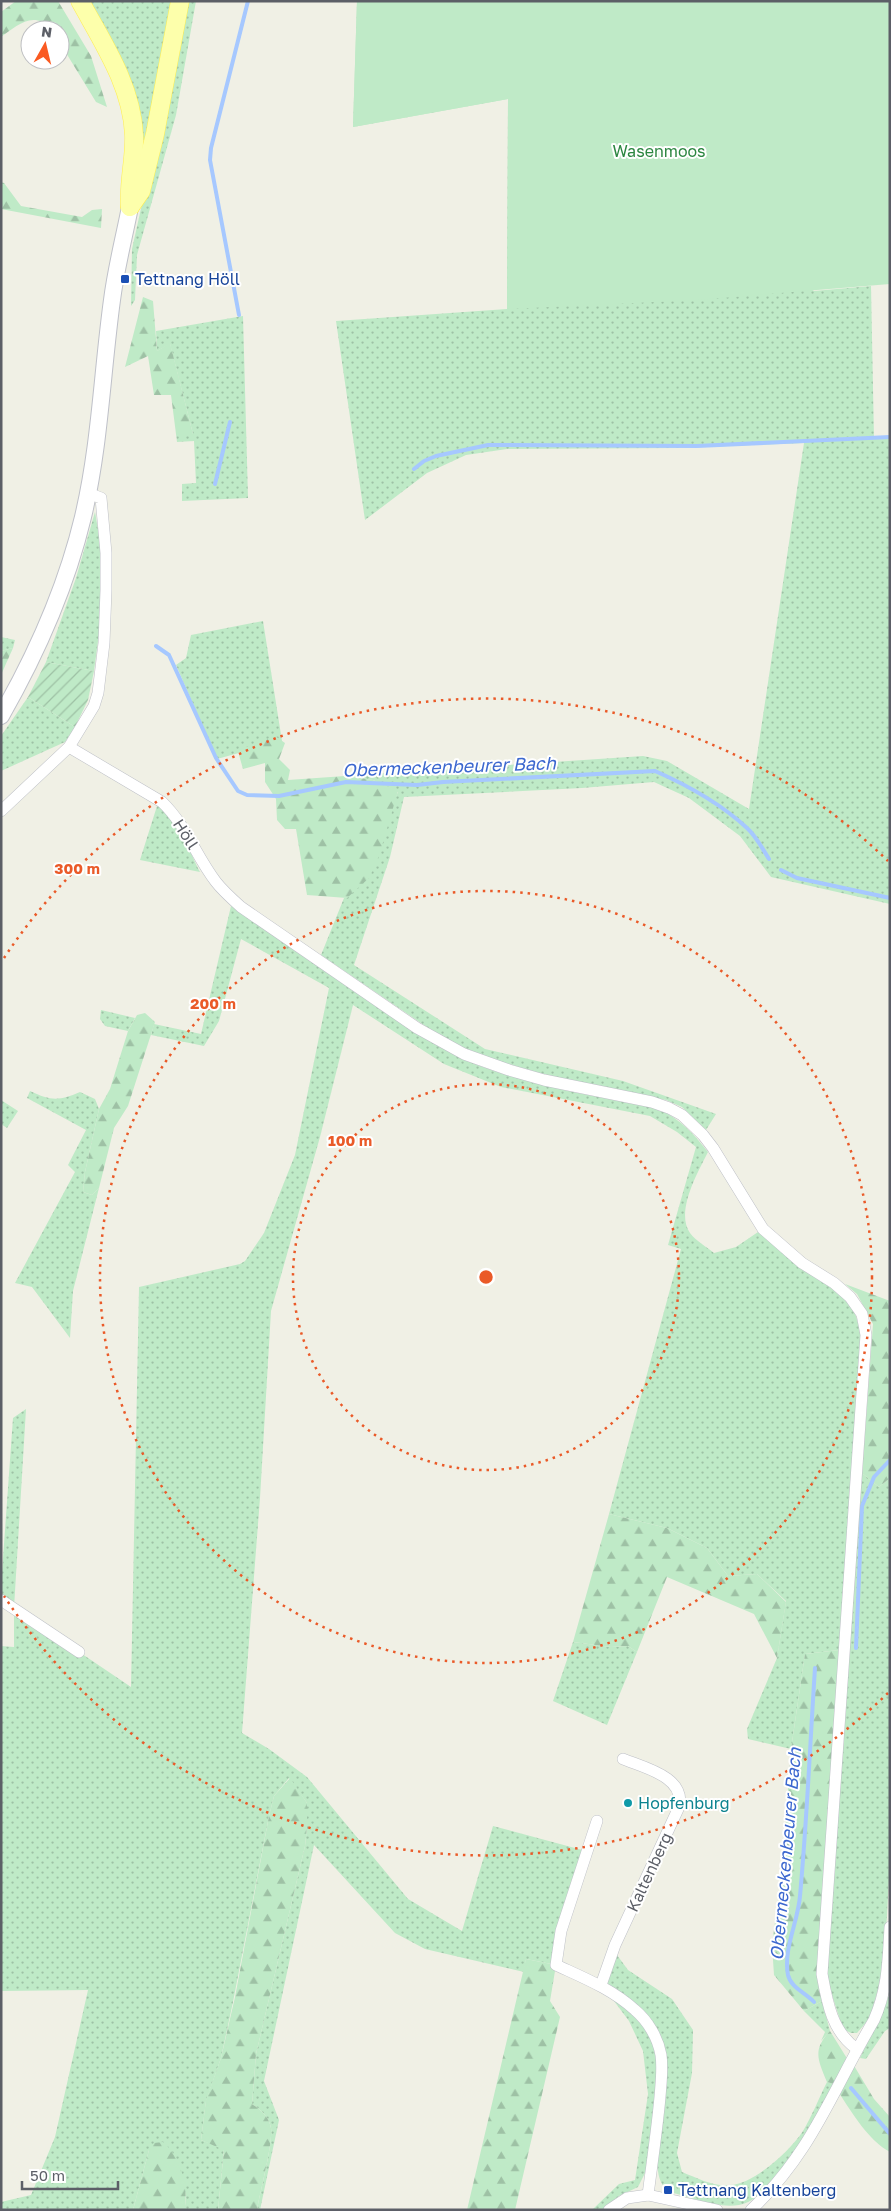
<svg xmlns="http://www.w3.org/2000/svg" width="891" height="2211" font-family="'Golos Text',sans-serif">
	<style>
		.grass { fill: url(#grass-dots) }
		.forest { fill: url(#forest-firs) }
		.park { fill: #bfeac7 }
		.garden { fill: url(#garden-furrows) }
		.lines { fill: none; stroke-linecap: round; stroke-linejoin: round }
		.stream { stroke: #a6c8ff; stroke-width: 4 }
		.minor-casing { stroke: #bec0c7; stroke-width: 12 }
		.secondary-casing { stroke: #bfc1c9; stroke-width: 18 }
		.primary-casing { stroke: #ffee4f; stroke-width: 19 }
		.minor { stroke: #fff; stroke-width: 11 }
		.secondary { stroke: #fff; stroke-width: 16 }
		.primary { stroke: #fdffab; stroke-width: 18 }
		.ring { fill: none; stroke: #ea5a28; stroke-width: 2.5; stroke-dasharray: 2.5 5 }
		.transit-dot { fill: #1a4fb4; stroke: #fff; stroke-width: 2 }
		.culture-dot { fill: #0f9aa8; stroke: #fff; stroke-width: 2 }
		.labels { text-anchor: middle; stroke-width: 4; stroke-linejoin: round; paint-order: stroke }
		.park-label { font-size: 16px; fill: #2c8641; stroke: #fff }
		.transit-label { font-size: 16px; fill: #164399; stroke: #fff; text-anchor: start }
		.street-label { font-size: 16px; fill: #5c5f67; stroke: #fff }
		.culture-label { font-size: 16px; fill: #0d838f; stroke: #fff; text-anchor: start }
		.water-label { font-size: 18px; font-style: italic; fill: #3c68cf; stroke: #fff }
		.centre { fill: #ea5a28; stroke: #fff; stroke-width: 2.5 }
		.ring-label { font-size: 15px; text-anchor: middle; font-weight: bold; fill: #ea5a28; stroke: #fff; stroke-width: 4; stroke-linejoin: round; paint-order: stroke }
	</style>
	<defs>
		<pattern id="grass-dots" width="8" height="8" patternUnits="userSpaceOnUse" patternTransform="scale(1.25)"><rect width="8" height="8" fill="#bfeac7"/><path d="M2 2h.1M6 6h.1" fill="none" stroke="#9ec1a5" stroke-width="1.8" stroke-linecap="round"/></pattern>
		<pattern id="forest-firs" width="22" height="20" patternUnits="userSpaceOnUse" patternTransform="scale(1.25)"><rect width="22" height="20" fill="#bfeac7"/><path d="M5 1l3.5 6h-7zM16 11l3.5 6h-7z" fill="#9ec1a5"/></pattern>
		<pattern id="garden-furrows" width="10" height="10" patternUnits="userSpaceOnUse" patternTransform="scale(1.25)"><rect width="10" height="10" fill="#bfeac7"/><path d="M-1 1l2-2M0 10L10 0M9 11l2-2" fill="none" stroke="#9ec1a5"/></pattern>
	</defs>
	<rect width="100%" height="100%" fill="#f0f0e5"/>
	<!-- grass -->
	<g class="grass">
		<path d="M89,1h85l-28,140 -5,-2z"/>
		<path d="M187,1h9l-20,114 -39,140 -2,45 -4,6 1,-57z"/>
		<path d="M357,1l457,290 57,-5 3,153h16v465l-119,-27 -31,-41 -51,-38 -35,-16 -72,6 -178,9 -14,60 -36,108 131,84 138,32 93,33 -10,16 -24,-23 -16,-7 -117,-24 -71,-21 -44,-23 -113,-77 23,-57h3l51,-106 -25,-12 -28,-4 298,-20 24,5 82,48 55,-366 -125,5 -172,1 -41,6 -39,18 -62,47 -29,-199 171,-12 1,-210 -155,28z"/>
		<path d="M243,316l5,182 -66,3v-17l14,-1 -2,-42 -17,1 -1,-8h17l-23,-90 -13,7 -1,-20z"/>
		<path d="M95,512l5,29 1,78 -7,52 -48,-9 30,-84z"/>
		<path d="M263,621l19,120 -65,18 -41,-94 10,-7 5,-23z"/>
		<path d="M1,637l14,3 -2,8 -12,3z"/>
		<path d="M28,697l47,30 -10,15 -64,29v-35z"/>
		<path d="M157,806c22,12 32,45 43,66l-60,-12z"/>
		<path d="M231,906c49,34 97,68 147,101 31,21 62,43 97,57 59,23 123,32 184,45 21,10 35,25 49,43 -10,20 -33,60 -18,81 6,8 17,14 24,20l22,-6 22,-15 37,31 51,35 8,12 8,26 -23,314 -34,4 -14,95 -43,-10 -1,-10 30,-71 9,-57 -29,-27 -29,2 -21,-28 -40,-20 -58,-14 72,-265 -13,-4 28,-98 -19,-15 -27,-16 -149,-29 -57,-23 -91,-59 -33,132 -49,174 -11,187 -18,235 27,16 38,28 101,122 54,32 31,-105 93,25 -30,114 -30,-6 -2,13 -99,-23 -30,-16 -81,-88 -50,236 15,39 -19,90h-3c3,-18 16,-66 14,-82 -2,-11 -10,-18 -19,-24l4,-50 49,-208 2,-19v-24l-18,-25 -15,18 -5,20 -36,186 -12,56 -15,43 -5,39 23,9 -6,61h-34c9,-29 -16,-42 -35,-60l-16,60h-132v-8l30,-7 24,-58 33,-147 -87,1v-345l13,1v-39l-13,-8v-14l12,-168 13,-9 -12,199 117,79 8,-400 101,-23 5,-3 19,-28 31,-78 34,-167 -88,-49 -22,82 -15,25 -53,-11 3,-11 47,10z"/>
		<path d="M101,1010l34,8 -7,13 -23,-5 -5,-7z"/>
		<path d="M30,1091c21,10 29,10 50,1l15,7 4,10 -14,63 -2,20 9,3 7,-7 -26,103 -3,47 -38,-51 -17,-4 60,-111 -7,-7 18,-35 -59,-32z"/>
		<path d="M1,1100l17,11 -11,17 -6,-4z"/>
		<path d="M862,1473l17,14 11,-9v383l-6,107 -14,50 -13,15h-6l-8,-4 -13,-40 -3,-17z"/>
		<path d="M573,1642l38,5 17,-1 9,6 -30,73 -54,-24z"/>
		<path d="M617,1955l11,15 44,29 21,31 -1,43 -15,80 5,19c15,6 32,15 48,13 24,-1 60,-34 73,-54 9,-15 16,-33 24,-49l7,2c-16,30 -59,115 -95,121 -23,4 -49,-9 -71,-13 -9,-9 -10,-18 -11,-30l6,-117 -61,-63z"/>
		<path d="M890,1994v34l-5,3 -19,28 -6,-1z"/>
		<path d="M611,1997c12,9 25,19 35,31 23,29 6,103 2,139l-10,20 -19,9 -17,14h-10l27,-26 16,-4 13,-86 -5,-43 -14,-30z"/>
		<path d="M822,2001l8,30 -9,10 4,-9 -21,-21z"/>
	</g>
	<!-- forest -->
	<g class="forest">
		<path d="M16,1h42l33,55 16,51 -11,-5 -36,-59v-13c-9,0 -10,-4 -18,-8 -15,-7 -29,7 -41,15v-25z"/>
		<path d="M1,182l3,1 17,23 61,11 10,-7 10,-1 -1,19 -100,-19z"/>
		<path d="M143,297l10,4 4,50 13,-8 23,91h-17l-5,-39h-17l-6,-39 -23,11z"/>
		<path d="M13,648l-12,27v-24z"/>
		<path d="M275,736l10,7 -6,16 11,11 -2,10 57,-4 28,4 25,11 -19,65 -10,22 -22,20 -40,-3 -11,-66h-11l-8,-9 -1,-21 -11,-17v-19l-22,6 -4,-14 5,-7z"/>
		<path d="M145,1013l10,9 -27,84 -14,22 -15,60 -7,7 -9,-3 2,-20 14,-63 11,-20 18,-58 9,-16z"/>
		<path d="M845,1284l45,17v177l-11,9 -17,-14 11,-149 -16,-30z"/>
		<path d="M609,1514l58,14 40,20 21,28 29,-2 29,28 -9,56 -23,-44 -87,-37 -30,75 -9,-6 -17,1 -38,-5z"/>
		<path d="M839,1650l-21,329 4,22 -18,10 -30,-36 -2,-30 10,-76 9,-120 14,-95z"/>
		<path d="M290,1778l17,25v24l-2,19 -49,208 -4,50c9,6 17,13 19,24 2,16 -11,64 -14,82h-39l6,-60 -23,-10 5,-40 15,-42 14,-61 34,-181 5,-20z"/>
		<path d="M526,1959l30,6 -6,36 10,16 -45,193h-48z"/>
		<path d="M830,2031l18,29 -14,24 -7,-2c-9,-22 -15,-32 3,-51z"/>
		<path d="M853,2064l21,35 16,18v35c-21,-11 -38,-39 -51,-59z"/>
		<path d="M163,2142c18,15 25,45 22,67l-52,1 16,-60 5,-7z"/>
	</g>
	<!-- park -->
	<path class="park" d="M357,1h533v283l-193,16 -190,9 1,-210 -155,28z"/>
	<!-- garden -->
	<path class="garden" d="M46,662l48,9 -6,29 -13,27 -47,-30z"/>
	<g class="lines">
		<!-- stream -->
		<g class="stream">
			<path d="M239,315l-29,-155 1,-12 37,-147"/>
			<path d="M414,469l10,-8 12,-5 52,-11 209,1 193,-9"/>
			<path d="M215,484l15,-62"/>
			<path d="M156,646l13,9 47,103 22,33 9,4 32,1 67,-14 71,3 26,-3 212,-11c32,14 66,33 92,57 9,8 15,20 22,31"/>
			<path d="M781,870l16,8 93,20"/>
			<path d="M856,1648l6,-142 12,-29 16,-17"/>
			<path d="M814,2002c-9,-10 -23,-14 -26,-27 -5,-26 10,-53 12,-79 7,-76 10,-152 15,-228"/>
			<path d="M851,2088l39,46"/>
		</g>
		<defs>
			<g id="minor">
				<path d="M69,747l93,55c24,23 34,54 54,80 7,9 16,17 25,25l176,121 47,26 45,16 35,10 108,22 17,6 13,7 21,20 10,13 50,81 39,34 32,20 16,14 12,17 4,21 -44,639c5,28 10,58 35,75"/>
				<path d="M1,811l68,-64 25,-41 4,-13 6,-50 2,-53v-37l-5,-55 -13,-5"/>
				<path d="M1,1600l78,52"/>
				<path d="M597,1821l-36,110 -5,34c28,13 56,24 79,45 13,11 23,28 26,45 2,14 0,28 -1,42 -3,33 -8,66 -12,98"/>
				<path d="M601,1985l14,-40 64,-138c7,-30 -34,-39 -56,-48"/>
				<path d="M609,2210l18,-12 21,-3 69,15"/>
				<path d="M751,2210c61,-57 82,-121 123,-190 14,-32 14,-59 16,-93"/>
			</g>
			<path id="secondary" d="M1,716c36,-63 65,-128 82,-199 17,-72 19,-144 29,-217 4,-32 12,-62 18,-93"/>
			<g id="primary">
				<path d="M80,1c23,42 52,85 54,134 1,24 -6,47 -4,72"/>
				<path d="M130,207l11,-16 14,-57 25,-133"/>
			</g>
		</defs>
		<!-- minor casing -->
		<use href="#minor" class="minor-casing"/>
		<!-- secondary casing -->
		<use href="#secondary" class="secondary-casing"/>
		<!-- primary casing -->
		<use href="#primary" class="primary-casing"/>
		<!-- minor -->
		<use href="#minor" class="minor"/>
		<!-- secondary -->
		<use href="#secondary" class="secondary"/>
		<!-- primary -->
		<use href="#primary" class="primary"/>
	</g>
	<!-- distance rings -->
	<g class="ring">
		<circle cx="486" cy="1277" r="193"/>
		<circle cx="486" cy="1277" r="386"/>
		<path d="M888 1693A578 578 0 0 1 4 1596M4 958A578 578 0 0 1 888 861"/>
	</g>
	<!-- markers -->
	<g class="transit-dot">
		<rect x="120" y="274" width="10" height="10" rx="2.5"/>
		<rect x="663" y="2185" width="10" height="10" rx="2.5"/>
	</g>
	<circle class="culture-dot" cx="628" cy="1803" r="5"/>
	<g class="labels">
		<!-- park labels -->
		<g class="park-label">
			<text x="659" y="157">Wasenmoos</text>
		</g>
		<!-- transit labels -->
		<g class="transit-label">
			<text x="135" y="285">Tettnang Höll</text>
			<text x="678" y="2196">Tettnang Kaltenberg</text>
		</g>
		<!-- street labels -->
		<g class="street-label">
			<text transform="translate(186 834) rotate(57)" y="6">Höll</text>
			<text transform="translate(649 1872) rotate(-65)" y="6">Kaltenberg</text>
		</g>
		<!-- culture labels -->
		<g class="culture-label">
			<text x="638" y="1809">Hopfenburg</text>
		</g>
		<!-- water labels -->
		<g class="water-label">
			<text transform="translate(449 767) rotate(-2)" y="6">Obermeckenbeurer Bach</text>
			<text transform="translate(786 1854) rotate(-85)" y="6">Obermeckenbeurer Bach</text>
		</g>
	</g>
	<circle cx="486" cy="1277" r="8" class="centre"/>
	<g class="ring-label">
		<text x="77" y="874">300 m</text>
		<text x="213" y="1009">200 m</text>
		<text x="350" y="1146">100 m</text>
	</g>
	<!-- border -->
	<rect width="891" height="2211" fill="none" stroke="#5c5f67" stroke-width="5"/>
	<!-- north arrow -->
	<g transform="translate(45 45) rotate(8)"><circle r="24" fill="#ffffff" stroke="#bebfc2"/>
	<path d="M0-4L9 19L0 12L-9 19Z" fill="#fa5a21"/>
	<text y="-8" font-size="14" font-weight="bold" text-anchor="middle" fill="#5c5f67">N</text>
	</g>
	<!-- scale -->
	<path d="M22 2181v8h96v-8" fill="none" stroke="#5c5f67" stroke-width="2.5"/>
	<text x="30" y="2181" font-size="15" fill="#5c5f67" stroke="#ffffff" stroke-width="4" paint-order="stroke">50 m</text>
</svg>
